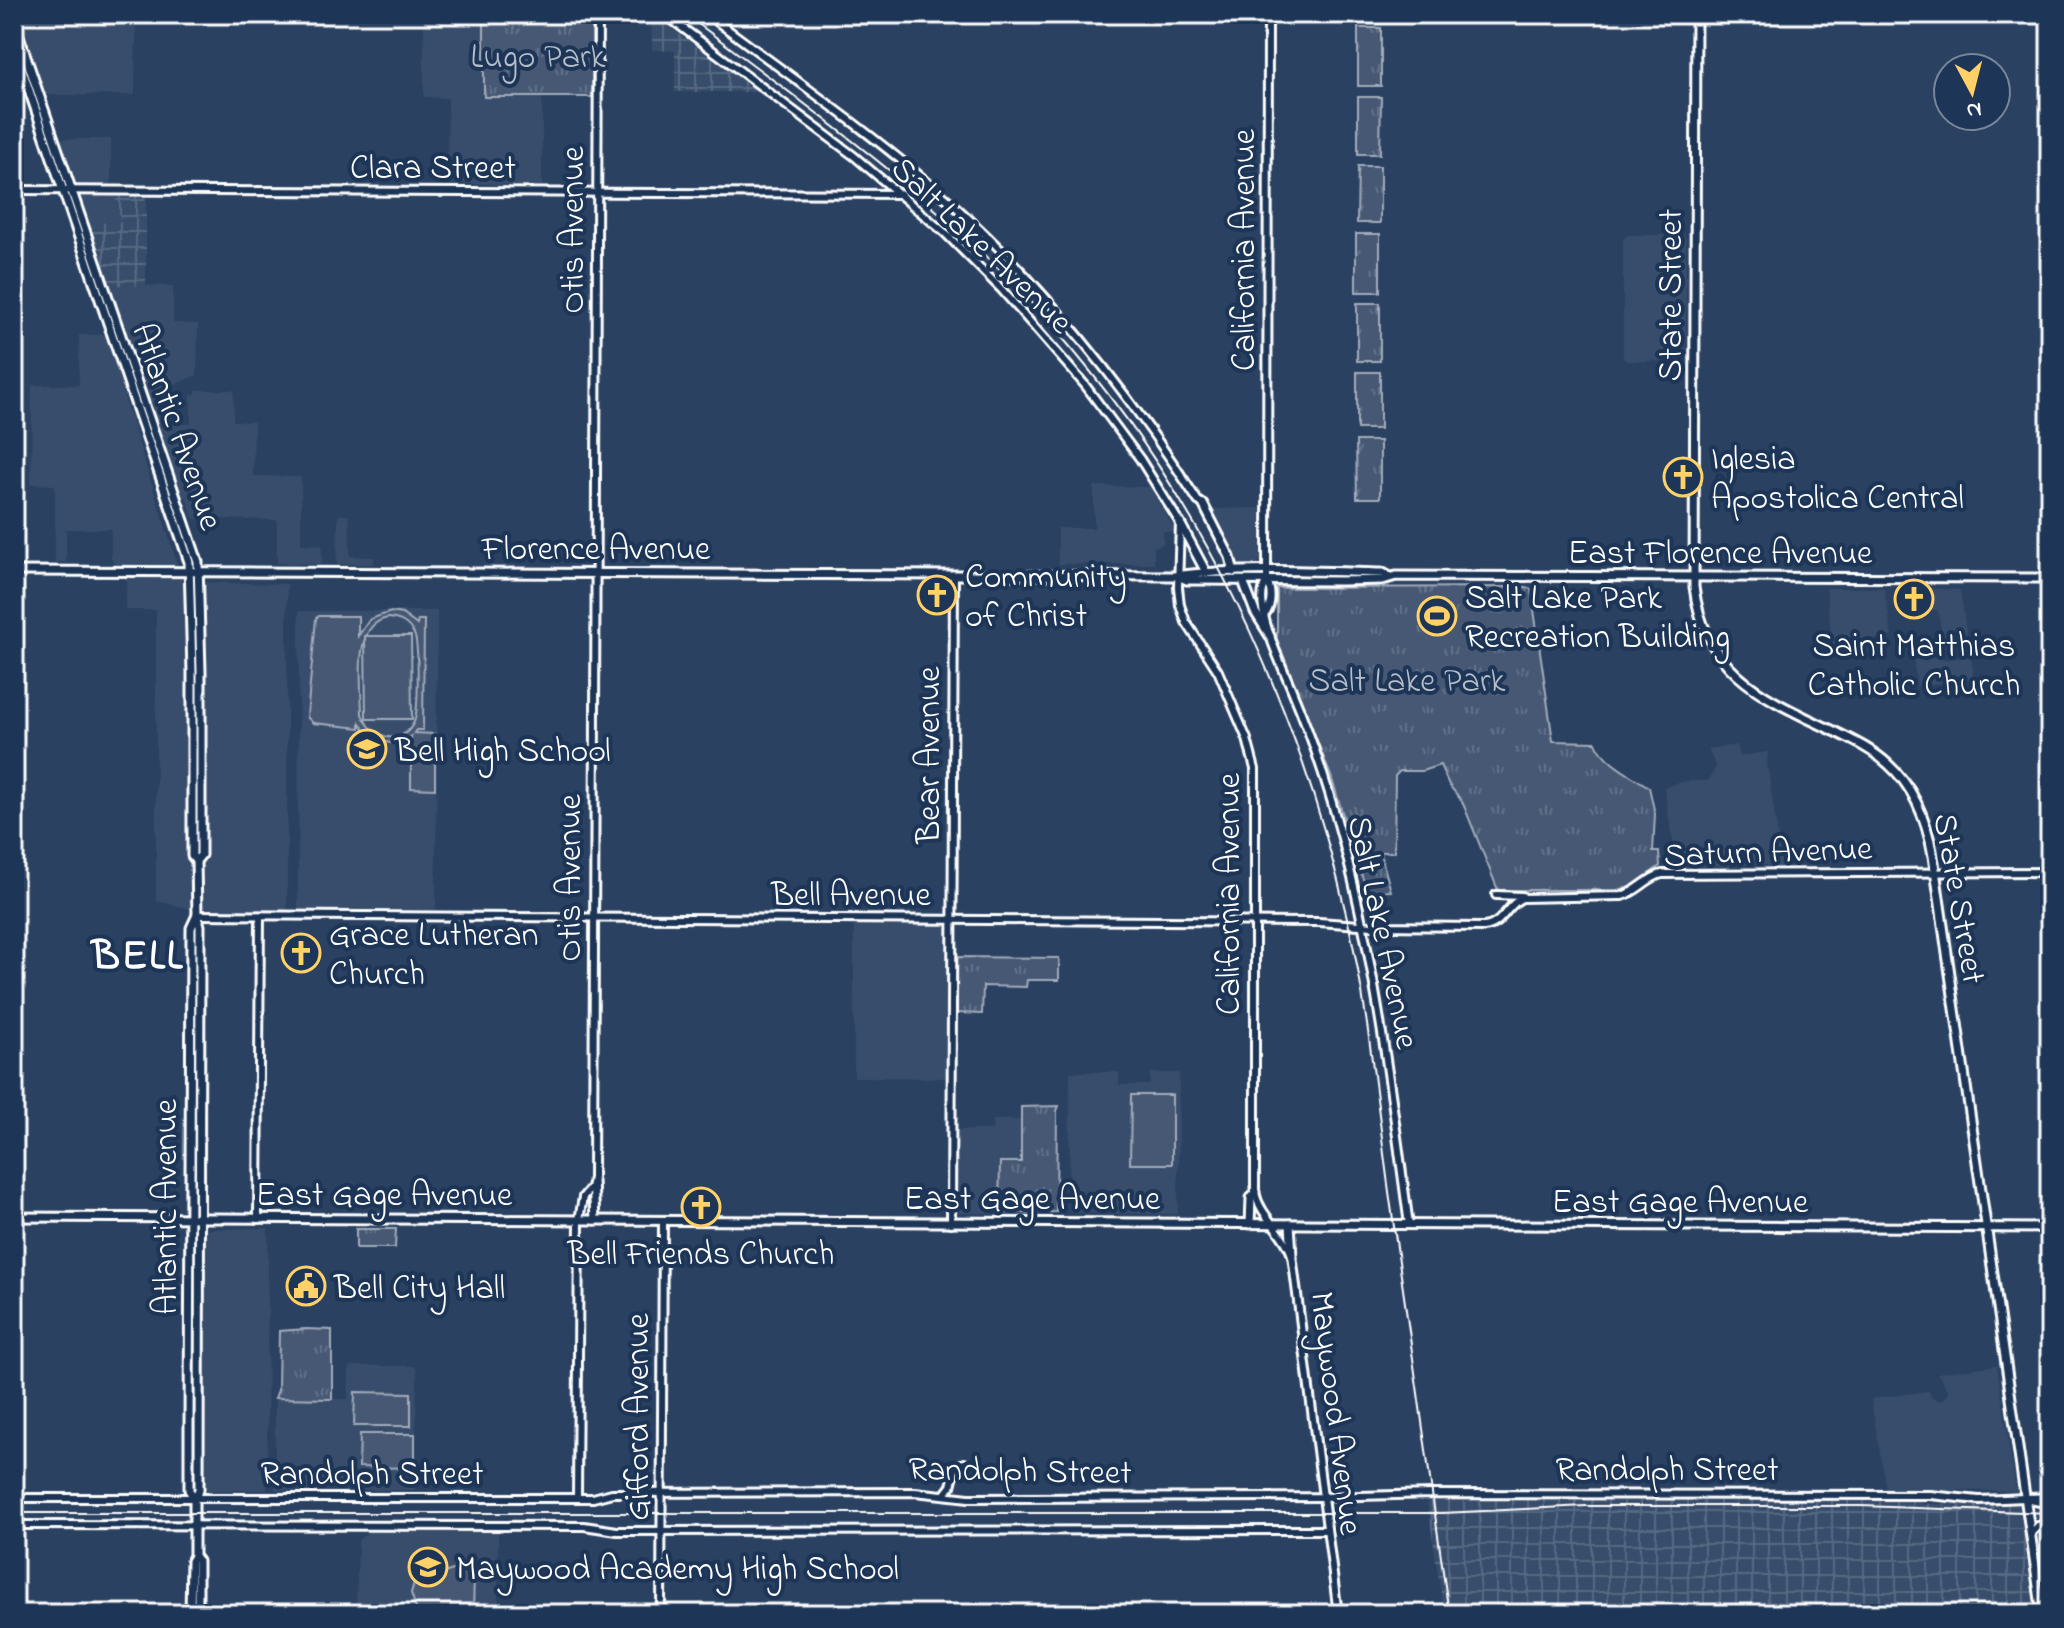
<svg xmlns="http://www.w3.org/2000/svg" width="2064" height="1628" font-family="'Indie Flower',sans-serif">
	<style>
		.built { fill: #394e6c }
		.industrial { fill: url(#industrial-grid) }
		.grass { fill: #465975; stroke: #a2acba; stroke-width: 2; fill-rule: evenodd }
		.park { fill: url(#park-tufts); stroke: #a2acba; stroke-width: 2 }
		.lines { fill: none; stroke-linecap: round; stroke-linejoin: round }
		.minor-casing { stroke: #fff; stroke-width: 12 }
		.major-casing { stroke: #fff; stroke-width: 13 }
		.minor { stroke: #1d3557; stroke-width: 6 }
		.major { stroke: #1d3557; stroke-width: 7 }
		.rail { stroke: #fff; stroke-width: 2 }
		.labels { text-anchor: middle; stroke-width: 8; stroke-linejoin: round; paint-order: stroke }
		.park-label { font-size: 34px; fill: #b5bdc8; stroke: #1d3557 }
		.street-label { font-size: 34px; fill: #fff; stroke: #1d3557 }
		.poi-label { font-size: 34px; fill: #fff; stroke: #1d3557; text-anchor: start }
		.district-label { font-size: 42px; font-weight: bold; letter-spacing: 2px; fill: #fff; stroke: #1d3557 }
	</style>
	<defs>
		<pattern id="industrial-grid" width="8" height="8" patternUnits="userSpaceOnUse" patternTransform="scale(2)"><rect width="8" height="8" fill="#394e6c"/><path d="M0 4h8M4 0v8" fill="none" stroke="#576982"/></pattern>
		<pattern id="park-tufts" width="24" height="20" patternUnits="userSpaceOnUse" patternTransform="scale(2)"><rect width="24" height="20" fill="#465975"/><path d="M3 7l-1-3M5 7V3M7 7l1-3M15 17l-1-3M17 17v-4M19 17l1-3" fill="none" stroke="#62728a"/></pattern>
	</defs>
	<rect width="100%" height="100%" fill="#2a4161"/>
	<filter id="ink" filterUnits="userSpaceOnUse"><feTurbulence type="fractalNoise" baseFrequency=".0125" numOctaves="2"/><feDisplacementMap in="SourceGraphic" scale="16" xChannelSelector="R" yChannelSelector="G"/><feConvolveMatrix kernelMatrix="1 2 1 2 8 2 1 2 1" color-interpolation-filters="sRGB"/></filter>
	<g filter="url(#ink)">
		<!-- built -->
		<g class="built">
			<path d="M18,14h118l-1,81h-91z"/>
			<path d="M424,14h60v83h58v89l-95,-3 1,-85 -24,-1z"/>
			<path d="M59,139h52v48l-36,-1z"/>
			<path d="M83,195h32l6,27 -34,1 -7,-23z"/>
			<path d="M1628,235h55l3,4v118l-3,4h-56l-4,-3v-119z"/>
			<path d="M109,285l64,1v37l25,1 -1,51 -24,10v39h18v-29l5,-1v-4h38l-1,31 21,1 -1,54 48,1v67l21,1v19l-45,-1v-43l-83,-1 -8,-22h-3l-25,-72h-3l-11,-34h-22l61,191 104,2v327l-82,1 -49,-11v-291h-31l2,-28 -16,-23v-30h-45v33h-11v-77l-24,-1 1,-99h47v-50l45,-1z"/>
			<path d="M1094,486l56,1 26,45h-13v12l-9,3v17h-96v-36h36z"/>
			<path d="M1260,508v52l-2,4h-18l-29,-55z"/>
			<path d="M338,515h11l1,41 24,1v7h-37z"/>
			<path d="M1826,588h58l8,48 -59,12z"/>
			<path d="M1924,588l36,2 8,55 -26,3 1,12 28,-4 3,22 -57,8 -6,-45 31,-5 -4,-26h-11z"/>
			<path d="M299,611h138l-1,299 -138,-1z"/>
			<path d="M1737,745l2,11 29,-4 -1,12 15,100 -2,3 -22,-3 -81,3 -13,-80 22,-6h22l8,-14 -8,-18z"/>
			<path d="M854,924l92,1v153l-92,-1z"/>
			<path d="M1070,1072h49v13h31v-12h29l-1,141 -109,-1z"/>
			<path d="M993,1120h28v42l-21,1 -1,50h-41v-83h34z"/>
			<path d="M268,1228l-1,262 -59,1 -3,-4 1,-255 4,-3z"/>
			<path d="M1997,1365l19,126 -130,-2 -15,-90 58,-8 3,7 8,3 7,-5 1,-7 -11,-16z"/>
			<path d="M352,1366h62l3,3 -2,121h-140v-92l73,1 1,-31z"/>
			<path d="M369,1532h129v82h-142l2,-69 1,-6z"/>
		</g>
		<!-- industrial -->
		<g class="industrial">
			<path d="M651,14l105,75v3h-81v-41l-23,-1z"/>
			<path d="M115,195h31v91l-37,-1 -22,-62 34,-1z"/>
			<path d="M1427,1500h494v4h106l16,110h-599z"/>
		</g>
		<!-- grass -->
		<g class="grass">
			<path d="M391,612l11,2 15,11 1,-5h6l-1,110h-7l-2,3 21,1v55l-24,-1v-52c-20,13 -39,6 -51,-13v5l-47,-5 -6,-6 9,-99 3,-2h39v20l12,-17zM388,618c12,1 20,5 26,16 5,10 5,76 0,88 -13,27 -43,15 -52,-8 0,-29 -11,-90 26,-96z"/>
			<path d="M365,636h46l1,83h-46z"/>
			<path d="M1131,1095h41v69h-42z"/>
			<path d="M355,1392l56,1v33h-57z"/>
			<path d="M360,1434h55v34l-56,-1z"/>
			<path d="M465,1566l4,8 5,-1 -1,41h-55l-7,-21 3,-10z"/>
		</g>
		<!-- park -->
		<g class="park">
			<rect x="484" y="14" width="108" height="83"/>
			<rect x="1358" y="28" width="23" height="58"/>
			<path d="M1358,97h23l-1,57h-22z"/>
			<path d="M1358,166h22v57h-23z"/>
			<rect x="1356" y="234" width="24" height="58"/>
			<rect x="1357" y="303" width="23" height="58"/>
			<rect x="1357" y="372" width="23" height="57"/>
			<path d="M1356,441h24v57h-23z"/>
			<path d="M1526,587l5,2 22,152 43,1c7,20 36,34 53,45l6,27 -2,38h6l1,14 -30,21 -11,3h-121l-36,-89 -13,-16 -9,-20 -18,6h-22l-5,5 -1,76h-14l11,39 -24,1 -36,-116 -54,-137v-51z"/>
			<path d="M957,957l102,1v22h-32l-1,7 -43,-1 -1,28 -26,-1z"/>
			<path d="M1059,1106l-2,5 -1,101 -57,1 1,-51h21v-55z"/>
			<path d="M356,1229h40l-1,19h-39z"/>
			<path d="M306,1329l26,1v69l-57,-1 3,-8 1,-59z"/>
		</g>
		<g class="lines">
			<defs>
				<g id="minor">
					<path d="M664,14l190,142 91,77 57,57 83,95 55,74 40,64 -2,64 2,18 6,17 32,49 29,68 8,30v423c5,25 29,39 37,63l46,359"/>
					<path d="M707,14c84,63 171,123 249,193 95,86 173,186 242,294l5,3"/>
					<path d="M14,190l887,4"/>
					<path d="M1267,581c-17,22 15,84 25,109 72,172 92,352 117,535"/>
					<path d="M1266,613c6,-9 6,-22 1,-32l1,-567"/>
					<path d="M1496,895l26,1"/>
					<path d="M197,915l1122,7 54,4 111,1c19,-2 22,-22 38,-29l100,-2c16,-4 24,-18 40,-22l388,-2"/>
					<path d="M258,1219l2,-303"/>
					<path d="M951,1223l3,-648"/>
					<path d="M944,1495l7,-9 5,-20 8,-3"/>
					<path d="M14,1498h579l19,-5 303,-1 54,6 354,-1 109,-3 498,1 49,5 71,-3"/>
					<path d="M577,1498l2,-278 4,-23 8,-10 2,-7 5,-1166"/>
					<path d="M2025,1499l25,5"/>
					<path d="M14,1525l570,1 33,5 710,-1"/>
					<path d="M2030,1534l8,-8 12,-3"/>
					<path d="M661,1614l2,-393"/>
				</g>
				<g id="major">
					<path d="M1696,14l-2,573c11,88 71,111 142,145 18,9 37,18 52,32 27,24 39,57 45,92l109,758"/>
					<path d="M14,21l184,541 3,110v183l-5,6"/>
					<path d="M14,46l175,516 3,110v184l4,5 1,54 3,11 -1,564 -5,8"/>
					<path d="M1203,504l27,53 4,15"/>
					<path d="M1180,523l26,49"/>
					<path d="M14,571l1160,5c68,-9 140,-5 209,-3l7,4"/>
					<path d="M1178,576l9,4 154,1 42,-1 13,-4 654,2"/>
					<path d="M1243,581l12,31 15,24"/>
					<path d="M197,915l-6,13 -2,499v63l5,8v58l4,5v53"/>
					<path d="M593,1180l2,40"/>
					<path d="M14,1217l2036,11"/>
					<path d="M1250,1224l1,-26 4,-6"/>
					<path d="M1290,1224l2,31"/>
					<path d="M190,1614l1,-53 3,-5"/>
				</g>
			</defs>
			<!-- minor casing -->
			<use href="#minor" class="minor-casing"/>
			<!-- major casing -->
			<use href="#major" class="major-casing"/>
			<!-- minor -->
			<use href="#minor" class="minor"/>
			<!-- major -->
			<use href="#major" class="major"/>
			<!-- rail -->
			<g class="rail">
				<path d="M685,14c130,97 261,190 368,313 150,170 245,376 295,595 21,90 29,185 42,277 20,138 40,277 59,415"/>
				<path d="M14,1513h1429l143,-7h276l188,7"/>
			</g>
		</g>
	</g>
	<!-- icons -->
	<defs>
		<symbol id="church-ring" viewBox="-11 -11 22 22"><circle r="9.5" fill="#1d3557" stroke="#ffd166" stroke-width="1.5"/><path d="M-1.2-6h2.4v3.5h3.3v2.4h-3.3V6h-2.4V-.1h-3.3v-2.4h3.3Z" fill="#ffd166"/></symbol>
		<symbol id="stadium-ring" viewBox="-11 -11 22 22"><circle r="9.5" fill="#1d3557" stroke="#ffd166" stroke-width="1.5"/><path d="M0-5a6.5 5 0 1 0 0 10a6.5 5 0 1 0 0-10ZM-3.5-1.8h7v3.6h-7Z" fill="#ffd166"/></symbol>
		<symbol id="school-ring" viewBox="-11 -11 22 22"><circle r="9.5" fill="#1d3557" stroke="#ffd166" stroke-width="1.5"/><path d="M0-5L7-2L0 1L-7-2ZM-4 1L0 2.5L4 1V4Q0 6-4 4Z" fill="#ffd166"/></symbol>
		<symbol id="civic-ring" viewBox="-11 -11 22 22"><circle r="9.5" fill="#1d3557" stroke="#ffd166" stroke-width="1.5"/><path d="M-.6-6.5H3V-4.5H.6V-3L4-1V1h2V6H-6V1h2V-1L-.6-3ZM-1.2 2.5V6h2.4V2.5Z" fill="#ffd166"/></symbol>
	</defs>
	<g fill-rule="evenodd">
		<use href="#church-ring" x="1661" y="455" width="44" height="44"/>
		<use href="#church-ring" x="915" y="573" width="44" height="44"/>
		<use href="#church-ring" x="1892" y="577" width="44" height="44"/>
		<use href="#stadium-ring" x="1415" y="594" width="44" height="44"/>
		<use href="#school-ring" x="345" y="727" width="44" height="44"/>
		<use href="#church-ring" x="279" y="931" width="44" height="44"/>
		<use href="#church-ring" x="679" y="1185" width="44" height="44"/>
		<use href="#civic-ring" x="284" y="1264" width="44" height="44"/>
		<use href="#school-ring" x="406" y="1545" width="44" height="44"/>
	</g>
	<g class="labels">
		<!-- park labels -->
		<g class="park-label">
			<text x="538" y="67">Lugo Park</text>
			<text x="1407" y="691">Salt Lake Park</text>
		</g>
		<!-- street labels -->
		<g class="street-label">
			<text x="433" y="178">Clara Street</text>
			<text transform="translate(571 230) rotate(-90)" y="12">Otis Avenue</text>
			<text transform="translate(983 244) rotate(44)" y="12">Salt Lake Avenue</text>
			<text transform="translate(1242 250) rotate(-90)" y="12">California Avenue</text>
			<text transform="translate(1669 295) rotate(-90)" y="12">State Street</text>
			<text transform="translate(179 426) rotate(71)" y="12">Atlantic Avenue</text>
			<text x="596" y="559">Florence Avenue</text>
			<text x="1720" y="563">East Florence Avenue</text>
			<text transform="translate(927 755) rotate(-90)" y="12">Bear Avenue</text>
			<text transform="translate(1768 850) rotate(-2)" y="12">Saturn Avenue</text>
			<text transform="translate(568 878) rotate(-90)" y="12">Otis Avenue</text>
			<text x="851" y="905">Bell Avenue</text>
			<text transform="translate(1227 894) rotate(-90)" y="12">California Avenue</text>
			<text transform="translate(1961 898) rotate(80)" y="12">State Street</text>
			<text transform="translate(1385 932) rotate(78)" y="12">Salt Lake Avenue</text>
			<text x="384" y="1205">East Gage Avenue</text>
			<text x="1032" y="1209">East Gage Avenue</text>
			<text x="1680" y="1212">East Gage Avenue</text>
			<text transform="translate(164 1207) rotate(-90)" y="12">Atlantic Avenue</text>
			<text transform="translate(1338 1413) rotate(83)" y="12">Maywood Avenue</text>
			<text transform="translate(636 1417) rotate(-90)" y="12">Gifford Avenue</text>
			<text x="1667" y="1480">Randolph Street</text>
			<text transform="translate(1020 1469) rotate(1)" y="12">Randolph Street</text>
			<text x="372" y="1484">Randolph Street</text>
		</g>
		<!-- poi labels -->
		<g class="poi-label">
			<text x="1711" y="469">Iglesia<tspan x="1711" dy="39">Apostolica Central</tspan></text>
			<text x="965" y="587">Community<tspan x="965" dy="39">of Christ</tspan></text>
			<text x="1465" y="608">Salt Lake Park<tspan x="1465" dy="39">Recreation Building</tspan></text>
			<text x="1914" y="656" text-anchor="middle">Saint Matthias<tspan x="1914" dy="39">Catholic Church</tspan></text>
			<text x="395" y="761">Bell High School</text>
			<text x="329" y="945">Grace Lutheran<tspan x="329" dy="39">Church</tspan></text>
			<text x="701" y="1264" text-anchor="middle">Bell Friends Church</text>
			<text x="334" y="1298">Bell City Hall</text>
			<text x="456" y="1579">Maywood Academy High School</text>
		</g>
		<!-- district labels -->
		<g class="district-label">
			<text x="138" y="968">BELL</text>
		</g>
	</g>
	<!-- margin -->
	<rect width="2064" height="1628" fill="none" stroke="#1d3557" stroke-width="48"/>
	<rect x="24" y="24" width="2016" height="1580" fill="none" stroke="#fff" stroke-width="3" filter="url(#ink)"/>
	<!-- north arrow -->
	<g transform="translate(1972 92) rotate(173)"><circle r="38" fill="#1d3557" stroke="#77869a" stroke-width="2"/>
	<path d="M0-6L14 30L0 20L-14 30Z" fill="#ffd166"/>
	<text y="-12" font-size="22" font-weight="bold" text-anchor="middle" fill="#ffffff">N</text>
	</g>
</svg>
